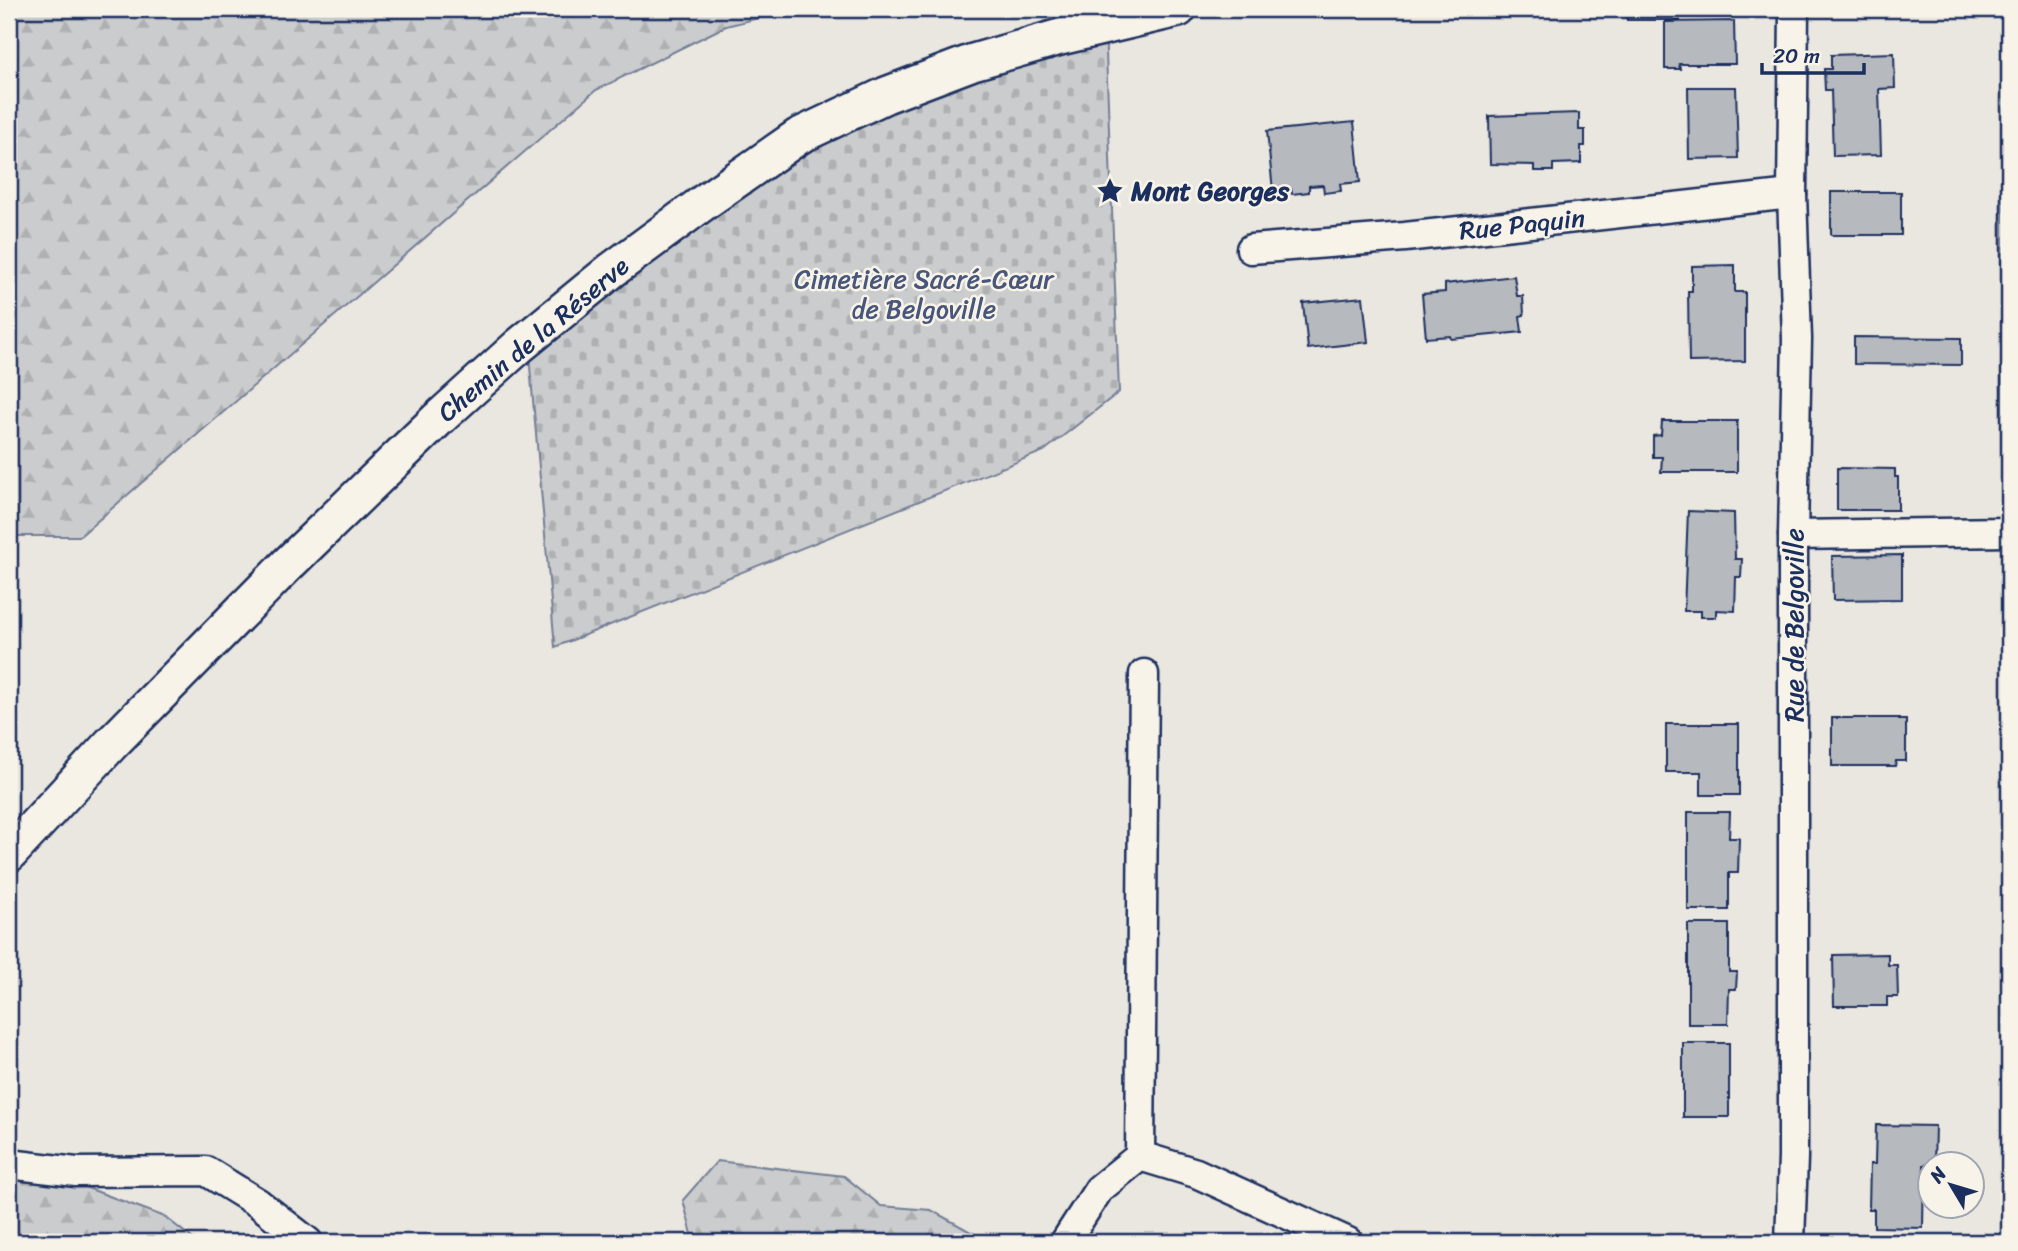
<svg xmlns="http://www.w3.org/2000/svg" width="2018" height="1251" font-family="Sriracha,sans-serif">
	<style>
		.forest { fill: url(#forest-firs); stroke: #737e96; stroke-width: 2 }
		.cemetery { fill: url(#cemetery-stones); stroke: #737e96; stroke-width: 2 }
		.building { fill: #b6babf; stroke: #1b2f5e; stroke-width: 2 }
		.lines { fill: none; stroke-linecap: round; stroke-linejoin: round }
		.minor-casing { stroke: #1b2f5e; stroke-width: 33 }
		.tertiary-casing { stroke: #1b2f5e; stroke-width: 40 }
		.minor { stroke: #f7f3e8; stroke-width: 28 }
		.tertiary { stroke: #f7f3e8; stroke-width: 35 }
		.labels { text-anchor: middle; stroke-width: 5; stroke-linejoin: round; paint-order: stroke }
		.poi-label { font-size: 26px; font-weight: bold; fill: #1b2f5e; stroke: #f7f3e8; text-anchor: start }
		.street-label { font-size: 26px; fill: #1b2f5e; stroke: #f7f3e8 }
		.park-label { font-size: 26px; fill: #47567a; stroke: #f7f3e8 }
	</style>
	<defs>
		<pattern id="forest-firs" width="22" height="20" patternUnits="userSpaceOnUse" patternTransform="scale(1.75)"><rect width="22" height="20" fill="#cbcccd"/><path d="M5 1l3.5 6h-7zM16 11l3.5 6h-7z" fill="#aeb0b2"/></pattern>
		<pattern id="cemetery-stones" width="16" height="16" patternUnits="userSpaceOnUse" patternTransform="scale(1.75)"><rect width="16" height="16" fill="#cbcccd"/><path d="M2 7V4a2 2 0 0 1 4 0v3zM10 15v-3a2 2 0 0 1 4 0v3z" fill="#aeb0b2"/></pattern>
	</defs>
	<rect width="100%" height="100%" fill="#eae7e0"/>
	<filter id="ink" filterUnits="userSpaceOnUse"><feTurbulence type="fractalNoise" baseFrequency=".0143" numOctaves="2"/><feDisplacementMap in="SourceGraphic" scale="14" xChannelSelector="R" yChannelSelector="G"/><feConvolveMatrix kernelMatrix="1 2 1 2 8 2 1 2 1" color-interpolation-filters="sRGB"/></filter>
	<g filter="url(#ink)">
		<!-- forest -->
		<g class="forest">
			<path d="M9,9h787l-70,17 -130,64 -516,446h-71z"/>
			<path d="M2004,9h5v411l-7,-8z"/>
			<path d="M717,1161l127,15 37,30 50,4 58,32h-295l-11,-42z"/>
			<path d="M42,1171l123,46 32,25h-188v-66z"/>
		</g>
		<!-- cemetery -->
		<path class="cemetery" d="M1105,26l14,366 -75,59 -489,196 -27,-303 274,-202z"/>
		<!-- building -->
		<g class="building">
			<rect x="1627" y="9" width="53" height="11"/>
			<path d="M1734,21l1,43h-56l1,5h-15v-47z"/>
			<path d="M1894,53l1,35 -16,1 2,66 -48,1 -2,-66h-6l-1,-21h7v-14z"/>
			<path d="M1688,87h48l2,71 -49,1z"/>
			<path d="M1579,113v17h6v16h-4v17l-28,1v7h-19v-6l-44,-1 -1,-48z"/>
			<path d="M1354,122l6,60 -20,2 1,7 -17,2 -1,-8 -14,1v6l-17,2 -1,-5 -18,2 -6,-60z"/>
			<rect x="1831" y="192" width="70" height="43"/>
			<path d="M1735,265v27h10v69l-56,1 -1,-71h4v-25z"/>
			<path d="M1514,276l3,20h6l1,19 -4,1 2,16 -71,7 -1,-3 -24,2 -4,-44 23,-2v-8z"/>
			<path d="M1363,297l5,45 -60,7 -5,-46z"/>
			<path d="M1854,337l107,1v27l-107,-1z"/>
			<path d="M1662,421h75v51h-76l1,-15h-9v-21l8,-1z"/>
			<path d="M1837,468l58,1v8h3v33h-61z"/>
			<path d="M1688,511l46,2 1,46h7l-1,18h-5l-1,34 -19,-1v7h-15v-6h-17z"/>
			<path d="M1902,555v44l-69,1 -1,-44z"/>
			<path d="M1832,718h67v2h7v41h-10l-1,5h-63z"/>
			<path d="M1666,724h73v71h-38v-23h-35z"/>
			<path d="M1688,812h42l-1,26h10l-1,35h-9v37h-41z"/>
			<path d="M1688,924h41v48h8l-1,17h-7l-1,35h-40z"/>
			<path d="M1888,954v11h9l1,32h-11v9h-53l-1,-51z"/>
			<rect x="1683" y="1043" width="46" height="74"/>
			<path d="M1876,1125l59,1 -1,38 -10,1 -1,63 -49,-1v-18h-5l1,-45h5z"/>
		</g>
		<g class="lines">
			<defs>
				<g id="minor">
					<path d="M1251,249l154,-12 387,-43"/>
					<path d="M1793,535l216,-3"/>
					<path d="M1140,1156l4,-482"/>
					<path d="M9,1164l67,8 130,-1 52,32 50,39"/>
					<path d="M1065,1242l34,-53 41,-33 56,17 152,69"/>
					<path d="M1790,1242l3,-85v-622l4,-196 -5,-145 2,-185"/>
				</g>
				<path id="tertiary" d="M9,854l102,-110 176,-179 150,-145 82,-74 93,-76 91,-67 96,-67 87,-41 87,-33 87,-25 118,-28"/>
			</defs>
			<!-- minor casing -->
			<use href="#minor" class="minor-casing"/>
			<!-- tertiary casing -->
			<use href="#tertiary" class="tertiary-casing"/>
			<!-- minor -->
			<use href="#minor" class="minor"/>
			<!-- tertiary -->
			<use href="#tertiary" class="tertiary"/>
		</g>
	</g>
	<!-- icons -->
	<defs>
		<symbol id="sight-bare" viewBox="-9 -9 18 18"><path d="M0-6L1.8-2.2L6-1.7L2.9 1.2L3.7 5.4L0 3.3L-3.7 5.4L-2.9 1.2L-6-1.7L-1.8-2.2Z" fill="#1b2f5e" stroke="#f7f3e8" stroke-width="2.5" paint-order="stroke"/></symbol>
	</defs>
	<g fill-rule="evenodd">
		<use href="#sight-bare" x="1091" y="172" width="38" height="38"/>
	</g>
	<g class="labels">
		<!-- poi labels -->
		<g class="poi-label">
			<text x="1131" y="200">Mont Georges</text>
		</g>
		<!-- street labels -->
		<g class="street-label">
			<text transform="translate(1522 224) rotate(-6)" y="9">Rue Paquin</text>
			<text transform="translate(533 339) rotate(-40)" y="9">Chemin de la Réserve</text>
			<text transform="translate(1794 625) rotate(-90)" y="9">Rue de Belgoville</text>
		</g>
		<!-- park labels -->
		<g class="park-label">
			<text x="924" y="288">Cimetière Sacré-Cœur<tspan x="924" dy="30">de Belgoville</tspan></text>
		</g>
	</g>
	<!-- margin -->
	<rect width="2018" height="1251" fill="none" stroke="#f7f3e8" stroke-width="35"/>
	<rect x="18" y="18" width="1983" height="1216" fill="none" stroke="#1b2f5e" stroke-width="2.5" filter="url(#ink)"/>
	<!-- north arrow -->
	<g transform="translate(1951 1185) rotate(308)"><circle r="33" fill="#f7f3e8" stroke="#9fa5b1" stroke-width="2"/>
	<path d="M0-5L12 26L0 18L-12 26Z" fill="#1b2f5e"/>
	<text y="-10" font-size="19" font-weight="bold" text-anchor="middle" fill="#1b2f5e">N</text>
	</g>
	<!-- scale -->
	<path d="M1762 63v10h102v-10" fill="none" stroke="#1b2f5e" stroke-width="3.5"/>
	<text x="1773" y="63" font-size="21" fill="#1b2f5e" stroke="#f7f3e8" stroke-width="5" paint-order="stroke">20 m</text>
</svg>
